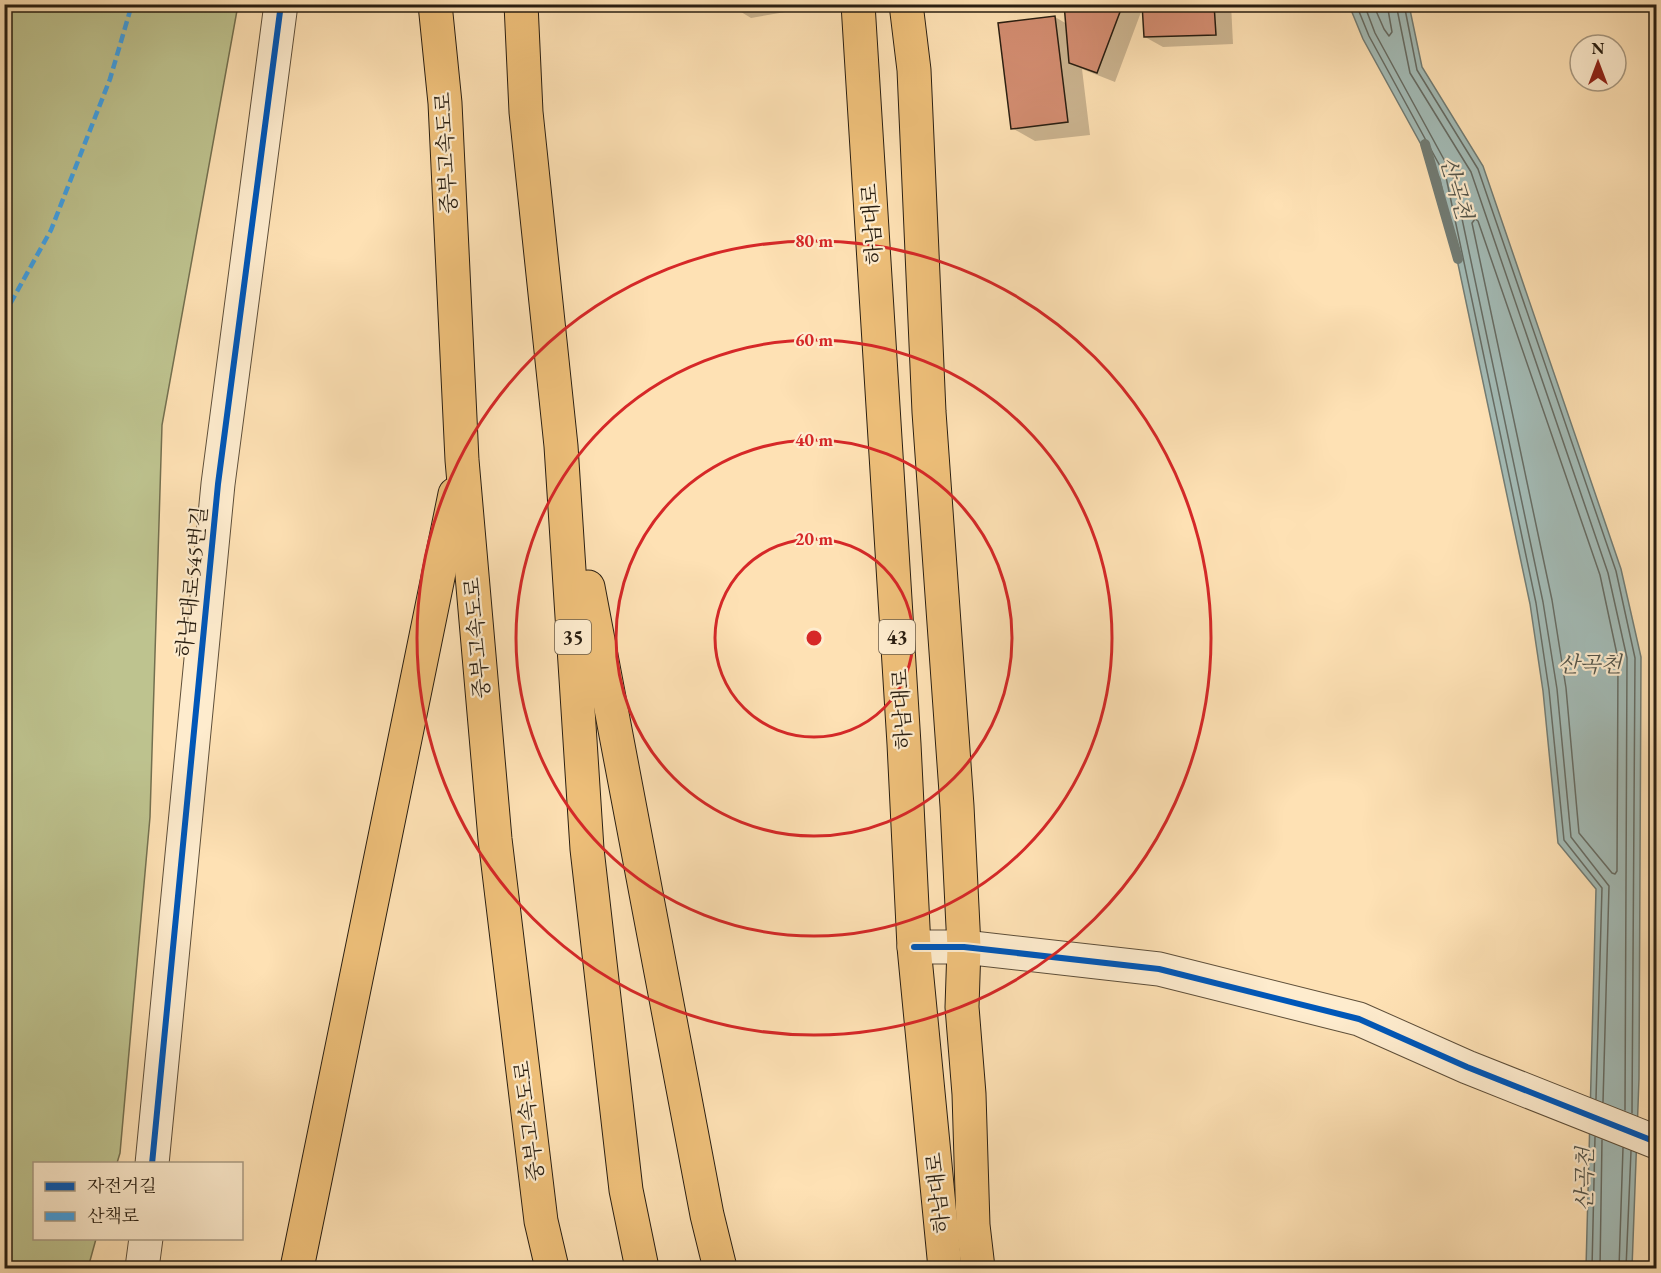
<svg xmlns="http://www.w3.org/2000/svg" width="1661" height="1273" font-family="'EB Garamond','Noto Serif KR',serif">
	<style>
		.green { fill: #bec38f; stroke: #747050; stroke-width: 1.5 }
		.water { fill: #a3bbb6; stroke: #727c74; stroke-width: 1.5 }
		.shadow { fill: #0003 }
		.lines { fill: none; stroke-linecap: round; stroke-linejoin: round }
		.shore { stroke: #666c64; stroke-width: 1.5 }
		.stream { stroke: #727c74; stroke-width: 10 }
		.building { fill: #d38d71; stroke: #291e11; stroke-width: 1.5 }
		.minor-casing { stroke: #5e4f3a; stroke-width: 35 }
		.major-casing { stroke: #291e11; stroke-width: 35 }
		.highway-casing { stroke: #291e11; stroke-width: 35 }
		.minor { stroke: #feecce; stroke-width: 33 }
		.major { stroke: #efc07a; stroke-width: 33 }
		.highway { stroke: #efc07a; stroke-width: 33 }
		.quiet { stroke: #3ea2ea; stroke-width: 4.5; stroke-dasharray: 9 4.5; stroke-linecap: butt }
		.cycleway-casing { stroke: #feecce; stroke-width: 10 }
		.cycleway { stroke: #0057b8; stroke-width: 6 }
		.ring { fill: none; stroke: #d62828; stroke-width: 3 }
		.labels { text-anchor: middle; stroke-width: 4.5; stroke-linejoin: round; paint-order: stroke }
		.shield { fill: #feecce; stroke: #695c4a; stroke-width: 1.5 }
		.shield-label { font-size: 20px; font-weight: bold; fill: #291e11 }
		.street-label { font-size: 21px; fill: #291e11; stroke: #feecce }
		.water-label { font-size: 22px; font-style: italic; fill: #54554b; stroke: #feecce }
		.centre { fill: #d62828; stroke: #feecce; stroke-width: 3 }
		.ring-label { font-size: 18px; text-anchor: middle; font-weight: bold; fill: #d62828; stroke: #feecce; stroke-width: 4.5; stroke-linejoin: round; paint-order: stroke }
	</style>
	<rect width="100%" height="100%" fill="#fee1b4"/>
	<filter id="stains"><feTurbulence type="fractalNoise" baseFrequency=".00333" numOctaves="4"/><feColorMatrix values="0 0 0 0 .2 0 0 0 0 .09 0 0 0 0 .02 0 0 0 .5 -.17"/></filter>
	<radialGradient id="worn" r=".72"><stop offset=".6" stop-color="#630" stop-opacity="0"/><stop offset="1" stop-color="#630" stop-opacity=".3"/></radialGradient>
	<!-- green -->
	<path class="green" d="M5,4l233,1 -76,420 -12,392 -30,336 -3,10 -83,1v74l62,1 -8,29h-83z"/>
	<!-- water -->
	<path class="water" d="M1349,5h60l13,62 61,99 138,403 20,88 -2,422 -7,189h-46l10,-379 -38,-46 -15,-152 -13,-87 -90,-425 -77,-140z"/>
	<!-- shadow -->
	<g class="shadow">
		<path d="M728,4h62l1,7 -40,7z"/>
		<path d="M1065,4h79l-29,78 -33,-13 8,66 -55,6 -23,-13 43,-111 12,7z"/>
		<path d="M1144,4h87l2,40 -70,3 -18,-10z"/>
	</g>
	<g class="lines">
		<!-- shore -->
		<g class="shore">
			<path d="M1356,4l13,32 77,141 90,426 13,87 15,150 38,48 -6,211"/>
			<path d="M1364,4l11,29 78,143 90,426 14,87 14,148 38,49 -6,216"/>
			<path d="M1373,4l11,25 5,7 3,-4 -5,-28"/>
			<path d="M1396,4l14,69 61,99 137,401 19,85 -2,452"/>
			<path d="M1404,4l13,66 61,99 138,402 19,87 -3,455"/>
			<path d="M1475,219l3,2 122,354 18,84 -1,212 -2,3 -3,-1 -33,-40 -13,-145 -14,-88 -80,-377z"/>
			<path d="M1592,1268l3,-131"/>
			<path d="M1600,1268l2,-128"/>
			<path d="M1619,1268l4,-120"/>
			<path d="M1626,1268l5,-117"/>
		</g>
		<!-- stream -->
		<path class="stream" d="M1425,144l33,115"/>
	</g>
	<!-- building -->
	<g class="building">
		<path d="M1064,4h59l-26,69 -28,-10z"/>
		<path d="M1142,4h72l2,31 -72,2z"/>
		<path d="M1055,16l13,106 -57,7 -13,-106z"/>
	</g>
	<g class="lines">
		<defs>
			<g id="minor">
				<path d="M914,947h50l195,22 200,50 108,48 189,75"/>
				<path d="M152,1164l66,-680 63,-480"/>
				<path d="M142,1268l4,-30"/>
			</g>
			<g id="major">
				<path d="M858,4l46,740 10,203 31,321"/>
				<path d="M906,4l8,66 15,342 28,394 7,141 -2,60 7,87 4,131 5,43"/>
			</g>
			<g id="highway">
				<path d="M435,4l10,99 17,357 33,379 46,382 11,47"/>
				<path d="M521,4l5,108 35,334 26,403 39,341 16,78"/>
				<path d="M588,587l119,628 13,53"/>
				<path d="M297,1268l158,-774"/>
			</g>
		</defs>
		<!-- minor casing -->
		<use href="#minor" class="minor-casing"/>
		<!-- major casing -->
		<use href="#major" class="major-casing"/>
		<!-- highway casing -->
		<use href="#highway" class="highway-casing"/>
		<!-- minor -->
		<use href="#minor" class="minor"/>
		<!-- major -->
		<use href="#major" class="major"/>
		<!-- highway -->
		<use href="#highway" class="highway"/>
		<!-- quiet -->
		<path class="quiet" d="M4,315l47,-85 59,-151 22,-75"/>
		<defs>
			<g id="cycleway">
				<path d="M914,947h50l195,22 200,50 108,48 189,75"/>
				<path d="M152,1164l66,-680 63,-480"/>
			</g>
		</defs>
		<!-- cycleway casing -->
		<use href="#cycleway" class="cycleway-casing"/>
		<!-- cycleway -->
		<use href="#cycleway" class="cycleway"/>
	</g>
	<!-- distance rings -->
	<g class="ring">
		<circle cx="814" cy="638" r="99"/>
		<circle cx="814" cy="638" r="198"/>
		<circle cx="814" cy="638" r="298"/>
		<circle cx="814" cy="638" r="397"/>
	</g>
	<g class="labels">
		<!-- shield labels -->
		<g class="shield">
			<rect x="555" y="620" width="36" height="34" rx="4.5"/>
			<rect x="879" y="620" width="36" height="34" rx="4.5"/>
		</g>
		<g class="shield-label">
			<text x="573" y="644">35</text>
			<text x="897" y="644">43</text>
		</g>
		<!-- street labels -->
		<g class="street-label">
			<text transform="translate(446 153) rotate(-93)" y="7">중부고속도로</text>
			<text transform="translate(872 224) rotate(-94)" y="7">하남대로</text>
			<text transform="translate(192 582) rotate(-84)" y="7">하남대로545번길</text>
			<text transform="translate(477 638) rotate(-95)" y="7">중부고속도로</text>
			<text transform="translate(902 709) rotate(-93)" y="7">하남대로</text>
			<text transform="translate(529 1121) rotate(-97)" y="7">중부고속도로</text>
			<text transform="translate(938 1193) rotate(-96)" y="7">하남대로</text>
		</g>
		<!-- water labels -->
		<g class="water-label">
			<text transform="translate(1457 188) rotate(74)" y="8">산곡천</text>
			<text x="1590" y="672">산곡천</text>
			<text transform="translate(1584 1179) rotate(-89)" y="8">산곡천</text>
		</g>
	</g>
	<circle cx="814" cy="638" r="9" class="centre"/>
	<g class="ring-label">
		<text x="814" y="247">80 m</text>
		<text x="814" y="346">60 m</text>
		<text x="814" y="446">40 m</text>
		<text x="814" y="545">20 m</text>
	</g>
	<!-- margin -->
	<rect width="1661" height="1273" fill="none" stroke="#fee1b4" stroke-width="24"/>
	<rect x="6" y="6" width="1649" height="1261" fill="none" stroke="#291e11" stroke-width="3"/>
	<rect x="12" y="12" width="1637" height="1249" fill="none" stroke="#291e11" stroke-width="1.5"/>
	<!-- legend -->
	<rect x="33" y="1162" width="210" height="78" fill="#feecce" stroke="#a99a82" stroke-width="1.5"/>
	<rect x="45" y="1182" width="30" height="9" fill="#0057b8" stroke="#a99a82" stroke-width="1.5"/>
	<text x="87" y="1192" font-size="18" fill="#291e11">자전거길</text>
	<rect x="45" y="1212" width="30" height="9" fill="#3ea2ea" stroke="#a99a82" stroke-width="1.5"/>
	<text x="87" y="1222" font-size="18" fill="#291e11">산책로</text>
	<!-- north arrow -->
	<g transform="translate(1598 63)"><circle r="28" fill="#feecce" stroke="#a99a82" stroke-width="1.5"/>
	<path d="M0-4.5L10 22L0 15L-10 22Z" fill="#8f2418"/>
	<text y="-9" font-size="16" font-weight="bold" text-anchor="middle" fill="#291e11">N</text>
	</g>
	<rect width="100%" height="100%" filter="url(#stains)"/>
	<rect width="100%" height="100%" fill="url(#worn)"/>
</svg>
